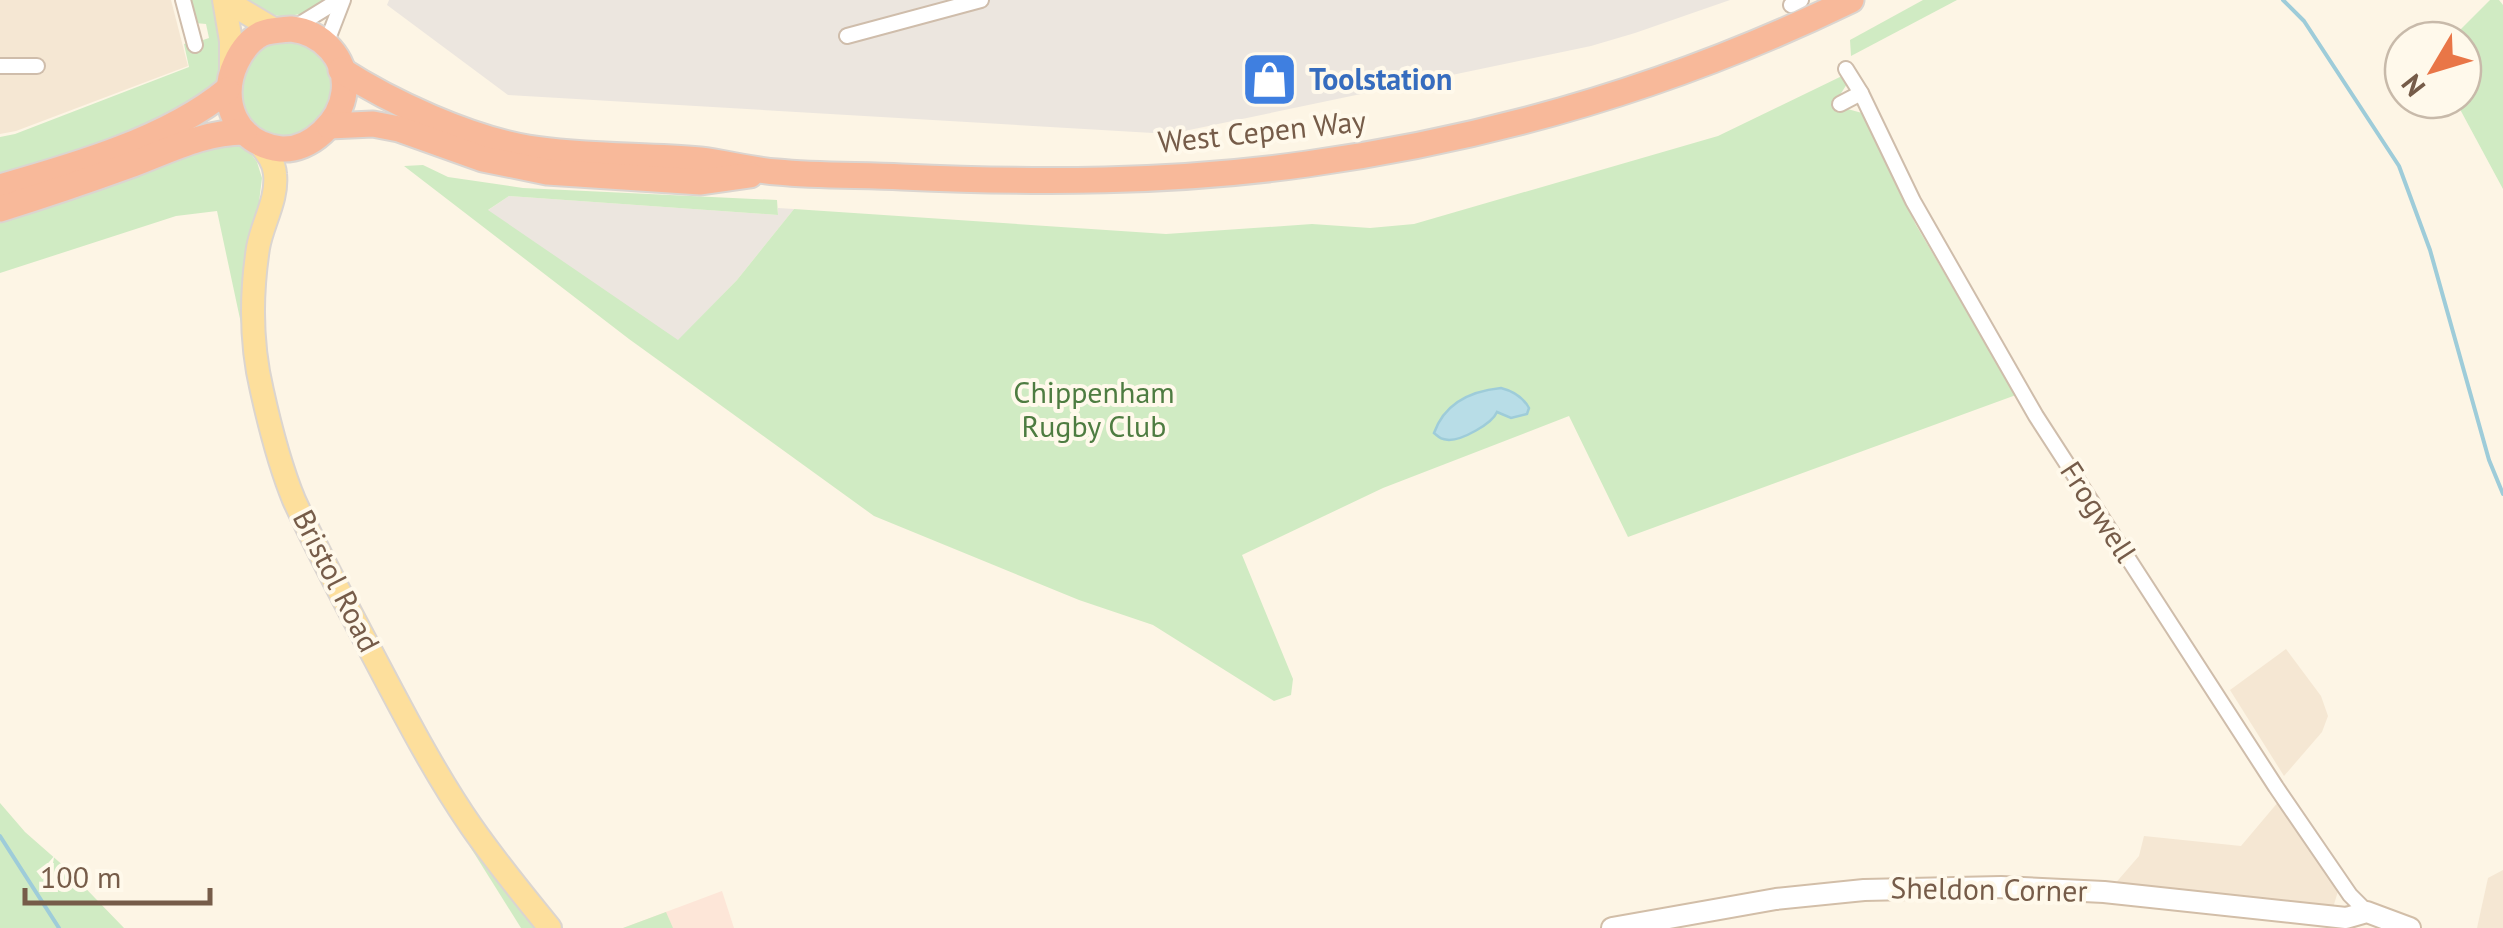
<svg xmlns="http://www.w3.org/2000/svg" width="2503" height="928" font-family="'PT Sans',sans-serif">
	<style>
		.residential { fill: #f5e7d3 }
		.commercial { fill: #fde6d8 }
		.industrial { fill: #ece6df }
		.green { fill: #d0ebc3 }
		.water { fill: #b8dde7; stroke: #9eccd9; stroke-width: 2.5 }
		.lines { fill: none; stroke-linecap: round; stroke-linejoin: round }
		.stream { stroke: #9eccd9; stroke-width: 4 }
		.street-casing { stroke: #cfbdab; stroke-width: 18 }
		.secondary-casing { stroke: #d2bea8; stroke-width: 24 }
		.primary-casing { stroke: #dbd5d0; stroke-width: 26 }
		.highway-casing { stroke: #dbd5d0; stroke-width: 29 }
		.street { stroke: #fff; stroke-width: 14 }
		.secondary { stroke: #fff; stroke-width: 20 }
		.primary { stroke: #fddf9c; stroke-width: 22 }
		.highway { stroke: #f8b99a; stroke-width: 25 }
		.labels { text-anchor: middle; stroke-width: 8; stroke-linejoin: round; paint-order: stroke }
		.shop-label { font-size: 30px; font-weight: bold; fill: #366cbe; stroke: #fff9eb; text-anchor: start }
		.street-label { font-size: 30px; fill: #765c49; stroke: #fff9eb }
		.park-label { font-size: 30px; fill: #4e7c41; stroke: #fff9eb }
	</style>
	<rect width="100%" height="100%" fill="#fdf5e5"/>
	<!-- residential -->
	<g class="residential">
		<path d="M0,0h171l17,66 -172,65 -16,3z"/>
		<path d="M2286,649l35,47 7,20 -6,16 -38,44 -54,-86z"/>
		<path d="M2279,801l60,87 -7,23 -219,-25 26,-30 5,-20 97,10z"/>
		<path d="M2503,870v58h-26l11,-50z"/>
	</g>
	<!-- commercial -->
	<path class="commercial" d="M722,891l12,37h-111z"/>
	<!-- industrial -->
	<g class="industrial">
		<path d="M389,0h1341l-95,33 -44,13 -421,88 -662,-39 -121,-90z"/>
		<path d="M509,196l269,19v-7l16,1 -57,71 -59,61 -191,-130z"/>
	</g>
	<!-- green -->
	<g class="green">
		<path d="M189,0h26l11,57 -9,27 -53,40 -164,55v-42l15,-3 174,-67 -5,-23 4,-1 3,10 12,-3v-10l6,-2 -3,-14 -11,-1z"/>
		<path d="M243,0h86c-33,20 -53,23 -86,0z"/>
		<path d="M1923,0h34l-106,56 -1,-16z"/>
		<path d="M2490,0h9l4,5v184l-48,-89h8v-60h-13z"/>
		<path d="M278,39c12,2 30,3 40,9 26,19 16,60 -5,79 -6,5 -15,8 -21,12l-35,-8 -17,-24v-24l13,-26 10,-11z"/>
		<path d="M1842,76l5,8 -9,14 6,10 18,5 54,112 100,170 -388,142 -59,-121 -186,72 -141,67 51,124 -2,16 -17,6 -121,-76 -74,-25 -205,-84 -245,-177 -225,-173 19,-1 25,12 75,11 254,12 1,15 -269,-19 -21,14 190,130 59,-60 57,-71 372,25 146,-10 58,4 44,-4 304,-88z"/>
		<path d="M236,143l13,8 8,11 5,16 -8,64 -5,119 -32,-150 -41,5 -176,57v-56l184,-67z"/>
		<path d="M0,803l25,29 41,36 58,60h-124z"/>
		<path d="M469,845l5,1 65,82h-18z"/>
		<path d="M666,912l7,16h-50z"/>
	</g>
	<!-- water -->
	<path class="water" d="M1501,388c12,3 22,9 28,20l-2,6 -16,4 -14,-6c-5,12 -35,28 -48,28 -9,-1 -9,-2 -15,-7 11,-31 37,-42 67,-45z"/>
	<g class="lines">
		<!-- stream -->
		<g class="stream">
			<path d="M2283,0l21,21 95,145 31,84 59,210 14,34"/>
			<path d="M0,836l59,92"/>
		</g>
		<defs>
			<g id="street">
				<path d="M183,0l12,45"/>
				<path d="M1791,5l10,-5"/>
				<path d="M292,29l47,-29"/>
				<path d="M847,36l134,-36"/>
				<path d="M326,44l17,-44"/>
				<path d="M0,66h37"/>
				<path d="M1846,69l15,24 52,108 123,215 240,371 74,108 17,17"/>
				<path d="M1840,104l21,-11"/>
			</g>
			<path id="secondary" d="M1612,928l164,-29 88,-9 137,-3 103,5 242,26 21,-6 43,16"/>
			<g id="primary">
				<path d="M224,0l7,41v32"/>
				<path d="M225,0l50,30"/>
				<path d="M258,142c8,10 16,19 17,32 3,25 -13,50 -17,74 -7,46 -7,97 4,143 8,36 18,75 32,109 22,48 47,95 72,142 33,62 65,126 105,184 25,36 52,69 79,102"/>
			</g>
			<g id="highway">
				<path d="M291,29c31,3 57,30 53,63 -3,29 -33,59 -63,57 -45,-5 -63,-48 -45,-86 5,-11 14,-23 25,-29 9,-4 20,-4 30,-5z"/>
				<path d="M341,70c51,33 128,68 187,78 56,9 115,7 172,12 25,3 51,10 77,12 41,4 83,3 125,5 135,6 271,6 405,-13 188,-26 373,-81 544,-164"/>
				<path d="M329,126l44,-2 26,5 84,30 64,13 154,10 49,-7"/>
				<path d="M0,187c74,-21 168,-48 227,-97"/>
				<path d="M0,209c45,-14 89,-29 133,-45 37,-14 71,-32 111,-32"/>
			</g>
		</defs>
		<!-- street casing -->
		<use href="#street" class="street-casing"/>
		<!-- secondary casing -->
		<use href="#secondary" class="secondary-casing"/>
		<!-- primary casing -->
		<use href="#primary" class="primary-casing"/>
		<!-- highway casing -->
		<use href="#highway" class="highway-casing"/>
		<!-- street -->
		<use href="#street" class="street"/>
		<!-- secondary -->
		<use href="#secondary" class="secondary"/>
		<!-- primary -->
		<use href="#primary" class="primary"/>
		<!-- highway -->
		<use href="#highway" class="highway"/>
	</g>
	<!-- icons -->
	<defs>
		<symbol id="shop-square" viewBox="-11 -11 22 22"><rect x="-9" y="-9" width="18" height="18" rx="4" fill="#3f7fe0" stroke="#fff9eb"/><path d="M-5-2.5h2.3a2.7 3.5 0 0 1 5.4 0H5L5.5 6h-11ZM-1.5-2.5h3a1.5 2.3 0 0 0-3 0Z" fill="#fff"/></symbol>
	</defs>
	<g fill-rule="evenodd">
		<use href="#shop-square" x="1238" y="48" width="63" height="63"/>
	</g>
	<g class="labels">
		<!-- shop labels -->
		<g class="shop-label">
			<text x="1309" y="90">Toolstation</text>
		</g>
		<!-- street labels -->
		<g class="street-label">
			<text transform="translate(1262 132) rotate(-6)" y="10">West Cepen Way</text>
			<text transform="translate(2098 512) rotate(57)" y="10">Frogwell</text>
			<text transform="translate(336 581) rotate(63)" y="10">Bristol Road</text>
			<text transform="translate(1989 890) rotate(1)" y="10">Sheldon Corner</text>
		</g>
		<!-- park labels -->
		<g class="park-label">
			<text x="1094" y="403">Chippenham<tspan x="1094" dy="34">Rugby Club</tspan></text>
		</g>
	</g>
	<!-- north arrow -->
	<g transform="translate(2433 70) rotate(232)"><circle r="48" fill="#fff9eb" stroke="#c8baaa" stroke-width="2.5"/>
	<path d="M0-8L18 38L0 25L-18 38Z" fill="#e97647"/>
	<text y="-15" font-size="28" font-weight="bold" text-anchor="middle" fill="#765c49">N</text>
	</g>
	<!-- scale -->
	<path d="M25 888v15h185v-15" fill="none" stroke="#765c49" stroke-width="5"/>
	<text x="40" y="888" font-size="30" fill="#765c49" stroke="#fff9eb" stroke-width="8" paint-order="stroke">100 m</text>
</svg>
